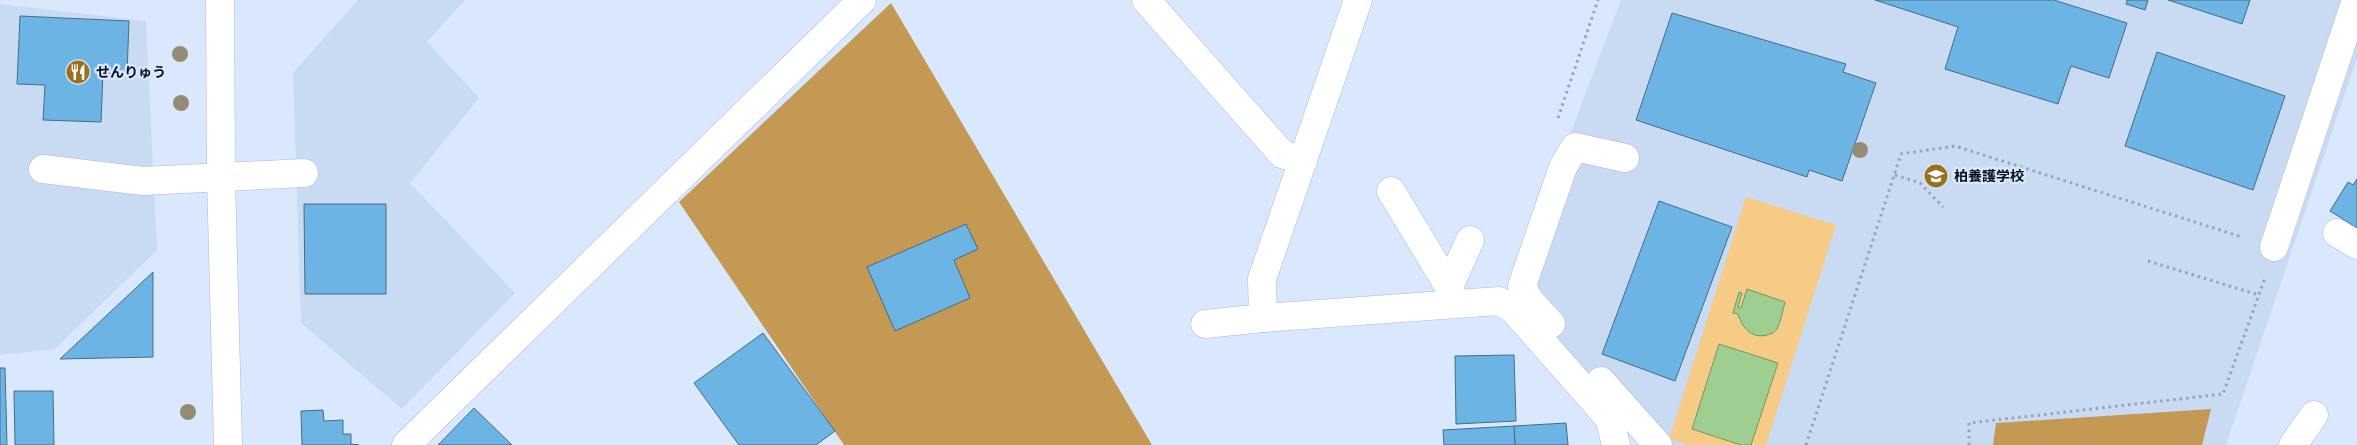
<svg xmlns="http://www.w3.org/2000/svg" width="2357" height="445" font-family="'Varela Round','Noto Sans JP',sans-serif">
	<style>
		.built { fill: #c9daf3 }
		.green { fill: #f5cb85 }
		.forest { fill: #c39954 }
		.water { fill: #9ecf90; stroke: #71966d }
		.building { fill: #6bb4e3; stroke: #496c84 }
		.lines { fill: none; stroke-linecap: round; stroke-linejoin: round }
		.minor-casing { stroke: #a4badc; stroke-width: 29 }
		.path { stroke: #99a4b7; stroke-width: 3; stroke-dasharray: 2.5 4; stroke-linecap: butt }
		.minor { stroke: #fff; stroke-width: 28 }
		.tree { fill: #958c75 }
		.labels { text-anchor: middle; stroke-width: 4.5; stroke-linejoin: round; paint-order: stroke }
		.poi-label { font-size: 14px; font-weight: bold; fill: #09101c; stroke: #dae8fd; text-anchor: start }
	</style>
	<rect width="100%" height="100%" fill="#dae8fd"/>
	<!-- built -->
	<g class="built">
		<path d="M358,0h107l-38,42 52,56 -69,85 105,110 -113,116 -101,-86 -8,-250z"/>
		<path d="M1621,0h736v58l-131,387h-584l-132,-152z"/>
		<path d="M0,4l146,17 11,229 -102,99 -55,6z"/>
	</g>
	<!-- green -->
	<path class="green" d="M1746,197l90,28 -70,220h-77l-20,-6z"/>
	<!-- forest -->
	<g class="forest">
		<path d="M891,3l261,442h-308l-165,-243z"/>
		<path d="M2211,409l-9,36h-209l3,-22z"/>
	</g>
	<!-- water -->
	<g class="water">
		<path d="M1747,289l38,13c-2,8 -4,19 -8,27 -3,4 -6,5 -10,6 -16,4 -25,-8 -29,-21l-5,-1 6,-21 3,1 -4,14 3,1z"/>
		<path d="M1719,344l59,19 -27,82h-10l-49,-16z"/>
	</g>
	<!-- building -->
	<g class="building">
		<path d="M1875,0h179l73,23 -18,55 -38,-12 -13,38 -113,-35 13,-42z"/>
		<path d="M2127,0h21l-3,10 -19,-6z"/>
		<path d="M2168,0h82l-8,24z"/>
		<path d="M1672,13l174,51 -3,8 33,11 -34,98 -33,-11 -2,7 -171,-57z"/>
		<path d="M20,16l109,5 -2,53 -24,-1 -2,49 -58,-2 2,-35 -28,-1z"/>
		<path d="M2157,52l128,44 -32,94 -128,-44z"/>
		<path d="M2357,179v49l-27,-17 18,-29 5,3z"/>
		<path d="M1659,201l73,26 -57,154 -73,-27z"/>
		<path d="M304,204h82v90h-81z"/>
		<path d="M966,224l12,25 -24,11 16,38 -75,33 -28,-64z"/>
		<path d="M153,272v85l-93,2z"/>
		<path d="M763,333l72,98 -19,14h-77l-45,-62z"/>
		<path d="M1514,355l2,66 -60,3 -1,-68z"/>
		<path d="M0,368h5l2,77h-7z"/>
		<path d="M14,391h39l1,54h-39z"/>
		<path d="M474,408l38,37h-74z"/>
		<path d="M323,410l1,11 19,-1v14h8v10l8,1h-57l-1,-34z"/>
		<path d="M1566,423l2,22h-53l-1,-19z"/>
		<path d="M1514,426l1,19h-71l-1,-15z"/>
	</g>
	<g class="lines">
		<defs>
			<g id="minor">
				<path d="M220,0l1,178 7,267"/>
				<path d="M1146,0l136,154 21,7"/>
				<path d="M1358,0l-96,279 1,39 236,-17 14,8 96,109 7,27"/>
				<path d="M43,169l100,12 161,-8"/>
				<path d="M1391,191l58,96"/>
				<path d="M2337,233l20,12"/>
				<path d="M2274,247l82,-247"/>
				<path d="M1452,300l-3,-13 21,-47"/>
				<path d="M1205,324l58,-6"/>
				<path d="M1551,324l-22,-24 -7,-14 41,-119 12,-20 50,11"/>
				<path d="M1601,381l57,64"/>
				<path d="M406,445l456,-445"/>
				<path d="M2293,445l21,-30"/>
			</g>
		</defs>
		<!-- minor casing -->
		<use href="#minor" class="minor-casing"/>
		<!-- path -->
		<g class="path">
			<path d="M1558,118l40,-118"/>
			<path d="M1895,175l25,8 23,24"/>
			<path d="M2148,261l111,34"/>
			<path d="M1806,445l95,-291 54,-8 287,91"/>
			<path d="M1969,445v-22l254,-29 42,-116"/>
		</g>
		<!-- minor -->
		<use href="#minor" class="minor"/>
	</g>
	<!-- trees -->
	<g class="tree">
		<circle cx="180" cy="54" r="8"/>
		<circle cx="181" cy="103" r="8"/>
		<circle cx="1860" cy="150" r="8"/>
		<circle cx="188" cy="412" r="8"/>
	</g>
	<!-- icons -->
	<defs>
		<symbol id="restaurant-disc" viewBox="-11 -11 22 22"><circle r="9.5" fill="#9b701e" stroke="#dae8fd"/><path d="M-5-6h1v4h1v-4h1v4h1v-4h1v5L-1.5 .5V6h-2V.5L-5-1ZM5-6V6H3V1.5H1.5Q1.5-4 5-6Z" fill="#fff"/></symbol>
		<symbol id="school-disc" viewBox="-11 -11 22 22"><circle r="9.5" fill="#9b701e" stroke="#dae8fd"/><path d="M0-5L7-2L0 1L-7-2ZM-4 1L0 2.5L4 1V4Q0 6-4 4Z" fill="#fff"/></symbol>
	</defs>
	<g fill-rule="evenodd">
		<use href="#restaurant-disc" x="64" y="58" width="28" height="28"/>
		<use href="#school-disc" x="1922" y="162" width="28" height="28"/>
	</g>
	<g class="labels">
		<!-- poi labels -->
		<g class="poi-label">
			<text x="96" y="77">せんりゅう</text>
			<text x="1954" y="181">柏養護学校</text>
		</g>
	</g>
</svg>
